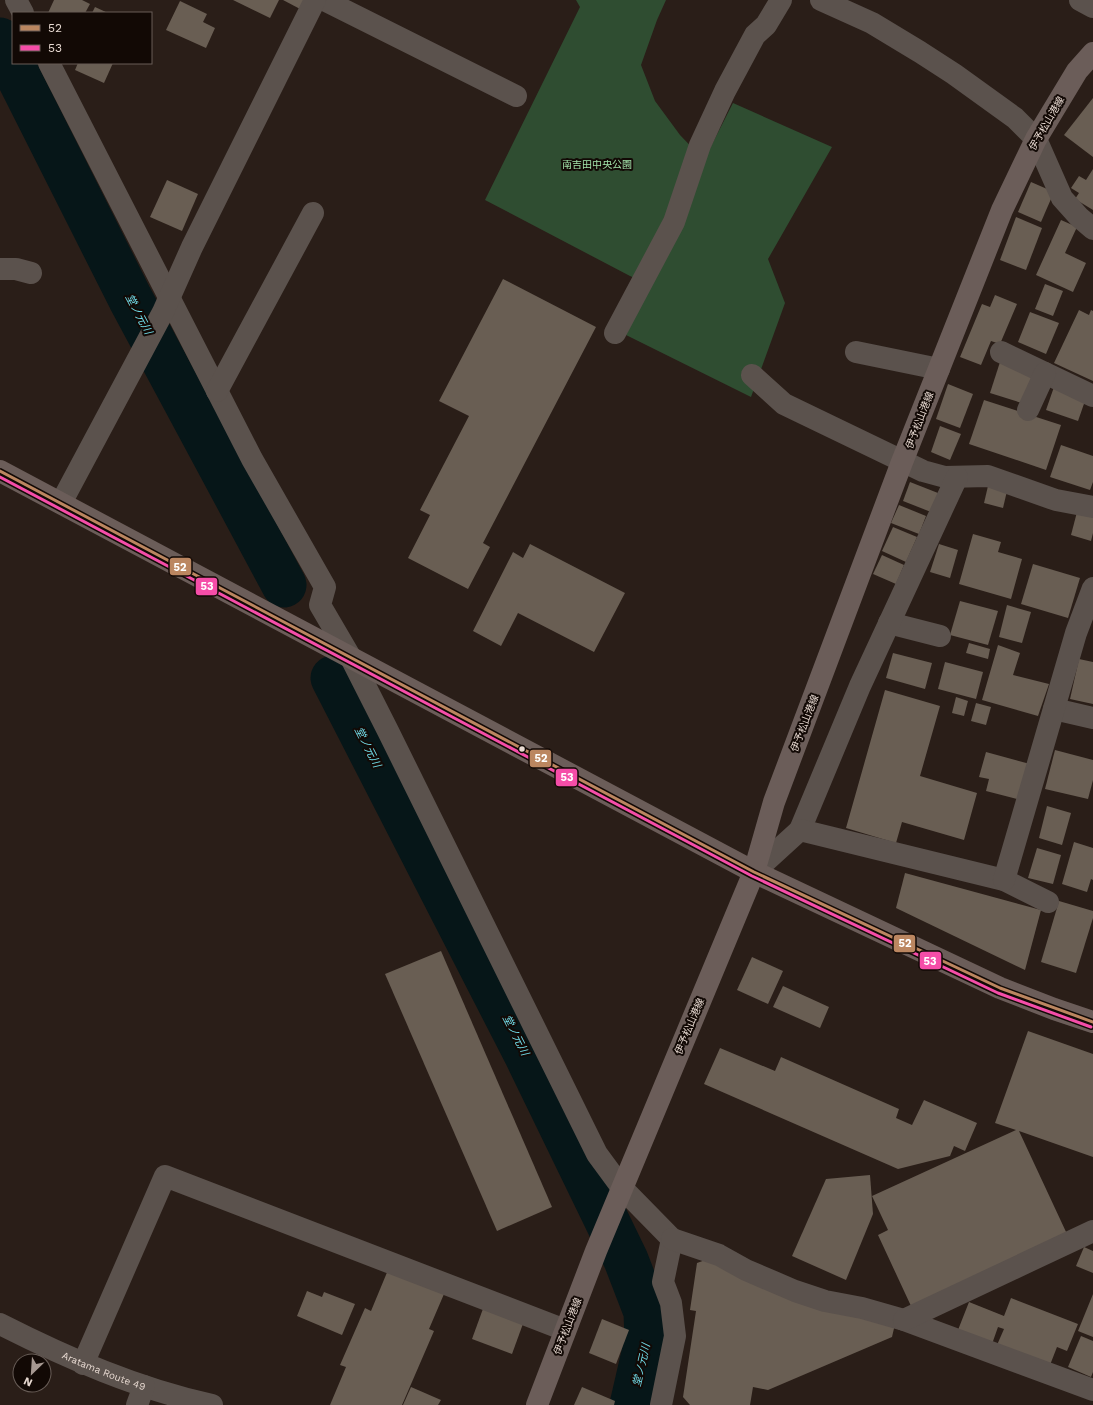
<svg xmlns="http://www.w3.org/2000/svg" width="1093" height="1405" font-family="'Work Sans','Noto Sans JP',sans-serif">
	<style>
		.green { fill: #2f4d31 }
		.water { fill: #061618 }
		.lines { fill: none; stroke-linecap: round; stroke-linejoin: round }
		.river { stroke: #061618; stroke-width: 45 }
		.building { fill: #695e53 }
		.street { stroke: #5b524d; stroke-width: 22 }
		.primary { stroke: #6b5d59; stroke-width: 22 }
		.bus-1-casing { stroke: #120905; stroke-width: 6 }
		.bus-2-casing { stroke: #120905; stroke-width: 6 }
		.bus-1 { stroke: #bb8660; stroke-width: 3 }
		.bus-2 { stroke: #f54da8; stroke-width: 3 }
		.bus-dot { fill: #e8dad2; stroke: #120905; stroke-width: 1.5 }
		.labels { text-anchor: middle; stroke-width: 4; stroke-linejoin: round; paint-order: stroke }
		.street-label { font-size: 10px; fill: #e8dad2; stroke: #120905 }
		.park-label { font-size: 10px; fill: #a3e3ab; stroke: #120905 }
		.water-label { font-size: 11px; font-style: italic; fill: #71ddea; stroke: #120905 }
		.line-badge { stroke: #120905; stroke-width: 1.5 }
		.badge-label { font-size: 11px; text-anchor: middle; font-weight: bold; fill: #fff }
	</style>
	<rect width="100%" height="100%" fill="#2a1e18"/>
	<!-- green -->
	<path class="green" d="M576,0h90l-9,20 -16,45 14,36 25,34 24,25 29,-57 99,44 -64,112 17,44 -34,94 -125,-62 24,-51 -20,-8 -145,-76 95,-193z"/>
	<!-- water -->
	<path class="water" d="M630,1224l27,62 11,53 -14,66h-37l15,-72 -2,-20 -19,-38z"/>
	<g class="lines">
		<!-- river -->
		<g class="river">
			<path d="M0,40l130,258 154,287"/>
			<path d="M333,678l193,376 100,206 20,52 1,28 -15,65"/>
		</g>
	</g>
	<!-- building -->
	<g class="building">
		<path d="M54,0h28l8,4 -5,9h-37z"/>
		<path d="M233,0h46l-9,18z"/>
		<path d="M283,0h24l-5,10z"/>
		<path d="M180,1l27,13 -4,8 12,6 -9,20 -40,-18z"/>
		<path d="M95,7l13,6h-16z"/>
		<path d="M78,63h35l-9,20 -29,-13z"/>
		<path d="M1093,98v59l-29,-22z"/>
		<path d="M1093,169v41l-18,-11 4,-6 -8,-5 8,-12 7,4z"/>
		<path d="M167,180l31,14 -16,37 -32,-14z"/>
		<path d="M1031,182l23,10 -13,30 -23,-10z"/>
		<path d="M1016,217l26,11 -16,42 -26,-10z"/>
		<path d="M1061,220l16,7 -12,26 21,10 -13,29 -37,-17z"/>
		<path d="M503,279l93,48 -113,216 7,4 -22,42 -60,-31 22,-43 -10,-5 49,-94 -30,-15z"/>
		<path d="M1045,284l18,7 -10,25 -18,-7z"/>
		<path d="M995,295l22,9 -17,40 -9,-3 -10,24 -21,-8 22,-53 8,3z"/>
		<path d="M1079,310l10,5 2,-5 2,1v70l-39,-18z"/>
		<path d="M1030,312l29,11 -13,31 -28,-12z"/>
		<path d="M1000,362l35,12 -10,30 -35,-11z"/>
		<path d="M948,384l25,10 -13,34 -24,-9z"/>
		<path d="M1054,387l32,11 -8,23 -32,-11z"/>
		<path d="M984,400l77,25 -15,45 -77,-26z"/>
		<path d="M940,426l21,8 -11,26 -19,-8z"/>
		<path d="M1061,445l32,11v26l-3,8 -40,-13z"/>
		<path d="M910,482l28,11 -7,19 -28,-11z"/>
		<path d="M988,486l19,5 -4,17 -19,-5z"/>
		<path d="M899,505l27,11 -7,18 -28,-11z"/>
		<path d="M1077,512l16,5v16l-2,8 -20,-6z"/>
		<path d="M893,527l24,10 -11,25 -24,-11z"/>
		<path d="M973,534l28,8 -3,10 24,7 -11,40 -52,-15z"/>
		<path d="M530,544l95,49 -31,59 -76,-39 -17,33 -28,-15 40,-79 10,6z"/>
		<path d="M939,544l19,6 -8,28 -20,-6z"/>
		<path d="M882,555l22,10 -8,19 -23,-10z"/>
		<path d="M1033,564l47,14 -12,40 -47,-14z"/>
		<path d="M960,601l38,10 -10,34 -38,-10z"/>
		<path d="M1007,605l24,7 -9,31 -23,-6z"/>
		<path d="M969,643l21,6 -2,10 -22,-6z"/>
		<path d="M998,645l22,8 -7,22 36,9 -11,32 -56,-16z"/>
		<path d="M893,653l39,10 -7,26 -39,-11z"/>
		<path d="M1079,659l14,3v42l-23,-5z"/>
		<path d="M945,662l38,10 -7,27 -38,-10z"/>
		<path d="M885,690l55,16 -20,70 57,17 -13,47 -62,-18 -6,21 -50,-15z"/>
		<path d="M956,697l12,4 -4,15 -12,-3z"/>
		<path d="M976,703l15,4 -5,18 -15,-4z"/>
		<path d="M1055,750l38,10v20l-5,19 -43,-10z"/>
		<path d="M986,752l44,12 -9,36 -35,-9 3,-12 -10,-2z"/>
		<path d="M1047,806l24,7 -9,32 -23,-7z"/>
		<path d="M1074,842l19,6v32l-2,-1 -4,13 -25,-8z"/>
		<path d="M1037,848l24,7 -8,29 -25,-6z"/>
		<path d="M905,873l136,37 -16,60 -129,-62z"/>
		<path d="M1059,901l34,10v7l-17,55 -35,-11z"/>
		<path d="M441,951l111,256 -55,24 -112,-257z"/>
		<path d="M752,957l31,14 -15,33 -31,-14z"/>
		<path d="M783,986l46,21 -9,21 -47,-21z"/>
		<path d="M1028,1031l65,23v103l-74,-26 48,103 -156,72 -33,-71 10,-5 -16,-34 144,-66 -21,-7z"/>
		<path d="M720,1048l55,23 6,-14 118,52 -3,9 16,7 12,-25 53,23 -12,28 -11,-5 -4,10 -52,13 -194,-85z"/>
		<path d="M870,1175l3,39 -27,66 -54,-24 34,-77z"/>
		<path d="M1084,1247l9,4v22l-17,-7z"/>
		<path d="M708,1259l187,65 -3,13 -124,53 -15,-3 -3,18h-60l-7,-8 13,-86 -6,-1 7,-47z"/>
		<path d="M388,1270l56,24 -15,35 5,2 -32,74h-72l16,-38 -6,-2 25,-57 6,3z"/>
		<path d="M307,1291l15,6 2,-5 31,12 -13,31 -45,-19z"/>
		<path d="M1093,1294v43l-15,-6z"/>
		<path d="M1011,1298l67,26 -11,27 -10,-4 -7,18 -53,-20 7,-16 -6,-2 -6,17 -34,-14 11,-28 35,14z"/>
		<path d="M484,1306l40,15 -12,33 -40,-15z"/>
		<path d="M602,1319l27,11 -13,34 -27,-11z"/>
		<path d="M1081,1336l12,5v31l-2,5 -23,-10z"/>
		<path d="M411,1387l30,13 -3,5h-35z"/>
		<path d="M582,1387l33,14 -1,4h-40z"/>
	</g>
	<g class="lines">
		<!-- street -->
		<g class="street">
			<path d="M16,0l7,13"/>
			<path d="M324,0l192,96"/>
			<path d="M821,0l51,23 48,29 34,22 61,44 21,21 26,59 17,19 14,12"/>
			<path d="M1080,0l13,7"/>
			<path d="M49,63l203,396 73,128 -5,18 31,53 37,73 209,423 25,34 50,51 -9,43 8,21 4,33 -14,69"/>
			<path d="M0,269h16l15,4"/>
			<path d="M615,333l59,-111 26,-77 25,-54 30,-56 11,-10 15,-25"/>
			<path d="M856,352l83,17"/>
			<path d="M1001,352l92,44"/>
			<path d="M752,375l32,29 139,67 22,6 43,-1 68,24 37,7"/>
			<path d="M217,391l96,-178"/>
			<path d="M1028,410l17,-37"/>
			<path d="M61,503l102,-191 29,-65 123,-247"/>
			<path d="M889,623l51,13"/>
			<path d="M1054,709l39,9"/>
			<path d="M800,830l60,-144 97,-209"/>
			<path d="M754,872l46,-42 204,50 44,22"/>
			<path d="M1004,880l72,-247 17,-45"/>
			<path d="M672,1239l47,16 27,15 49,21 30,10 37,7 42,12 189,70"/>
			<path d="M904,1320l189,-89"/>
			<path id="s1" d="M0,1324c67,34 138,65 212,81"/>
			<path d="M83,1364l82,-188 400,154"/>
			<path d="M137,1405l7,-19"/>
		</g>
		<!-- primary -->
		<g class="primary">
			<path d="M0,471l754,401 246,116 54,21 39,13"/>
			<path d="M537,1405l59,-154 158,-379 20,-70 128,-340 100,-252 34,-71 41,-68 16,-18"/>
		</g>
		<defs>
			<path id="bus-1" d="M0,471l754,401 246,116 93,34"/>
			<path id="bus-2" d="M0,477l752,399 246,117 93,34"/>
		</defs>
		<!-- bus-1 casing -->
		<use href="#bus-1" class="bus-1-casing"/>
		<!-- bus-2 casing -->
		<use href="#bus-2" class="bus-2-casing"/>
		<!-- bus-1 -->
		<use href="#bus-1" class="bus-1"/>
		<!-- bus-2 -->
		<use href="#bus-2" class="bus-2"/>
	</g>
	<!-- markers -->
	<circle class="bus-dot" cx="522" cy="749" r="3.5"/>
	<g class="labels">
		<!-- street labels -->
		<g class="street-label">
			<text transform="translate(1046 123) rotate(-60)" y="4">伊予松山港線</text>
			<text transform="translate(919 420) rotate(-69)" y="4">伊予松山港線</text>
			<text transform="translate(804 723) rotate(-69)" y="4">伊予松山港線</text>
			<text transform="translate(689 1026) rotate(-67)" y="4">伊予松山港線</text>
			<text transform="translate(567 1326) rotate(-69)" y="4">伊予松山港線</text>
			<text dy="4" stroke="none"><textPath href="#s1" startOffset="114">Aratama Route 49</textPath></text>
		</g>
		<!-- park labels -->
		<g class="park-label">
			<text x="597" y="168">南吉田中央公園</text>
		</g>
		<!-- water labels -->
		<g class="water-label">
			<text transform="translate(139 314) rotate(62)" y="4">堂ノ元川</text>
			<text transform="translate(368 747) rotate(63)" y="4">堂ノ元川</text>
			<text transform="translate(516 1035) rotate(63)" y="4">堂ノ元川</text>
			<text transform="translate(641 1365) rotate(-77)" y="4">堂ノ元川</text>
		</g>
	</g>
	<g class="line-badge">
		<rect x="169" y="557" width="23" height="19" rx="4" fill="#bb8660"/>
		<rect x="195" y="577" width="23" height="19" rx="4" fill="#f54da8"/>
		<rect x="529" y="749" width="23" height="19" rx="4" fill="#bb8660"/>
		<rect x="555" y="768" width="23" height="19" rx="4" fill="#f54da8"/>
		<rect x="893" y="934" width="23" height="19" rx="4" fill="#bb8660"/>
		<rect x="919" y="951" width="23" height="19" rx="4" fill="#f54da8"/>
	</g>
	<g class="badge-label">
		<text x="180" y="571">52</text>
		<text x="207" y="590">53</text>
		<text x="541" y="762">52</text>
		<text x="567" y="781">53</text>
		<text x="905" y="947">52</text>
		<text x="930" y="965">53</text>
	</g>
	<!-- legend -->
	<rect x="12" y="12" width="140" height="52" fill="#120905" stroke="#685d57"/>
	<rect x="20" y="25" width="20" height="6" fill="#bb8660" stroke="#685d57"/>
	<text x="48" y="32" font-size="12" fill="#e8dad2">52</text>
	<rect x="20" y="45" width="20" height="6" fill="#f54da8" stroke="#685d57"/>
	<text x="48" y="52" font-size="12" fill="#e8dad2">53</text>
	<!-- north arrow -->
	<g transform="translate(32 1373) rotate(205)"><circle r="19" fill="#120905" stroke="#685d57"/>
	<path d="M0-3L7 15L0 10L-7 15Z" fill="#a69891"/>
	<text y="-6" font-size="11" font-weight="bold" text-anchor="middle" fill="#e8dad2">N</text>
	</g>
</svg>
